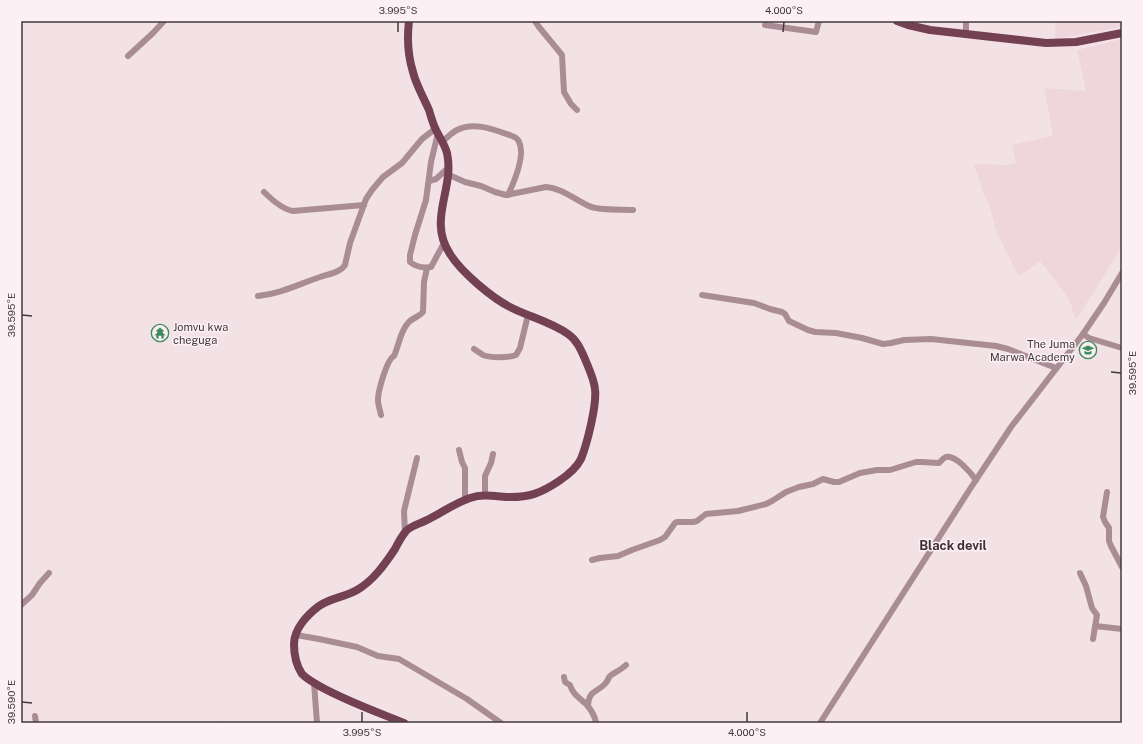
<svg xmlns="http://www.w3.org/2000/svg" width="1143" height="744" font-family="'Public Sans',sans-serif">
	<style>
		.built { fill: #efd6dd }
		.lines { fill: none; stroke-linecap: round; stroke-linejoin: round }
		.stream { stroke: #6da982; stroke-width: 1.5 }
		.minor { stroke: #aa8c95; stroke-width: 6 }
		.major { stroke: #744153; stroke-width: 8 }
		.ticks { fill: none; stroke: #403a3c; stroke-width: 1.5 }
		.labels { text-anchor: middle; stroke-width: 3; stroke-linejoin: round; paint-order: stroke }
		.poi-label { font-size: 11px; fill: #403a3c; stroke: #fdf0f4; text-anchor: start }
		.quarter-label { font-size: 13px; font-weight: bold; fill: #3e3135; stroke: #fdf0f4 }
		.neatline { fill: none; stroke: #403a3c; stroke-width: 1.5 }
		.ticks-label { font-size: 10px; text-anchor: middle; fill: #403a3c }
	</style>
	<rect width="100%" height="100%" fill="#f2e2e6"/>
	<!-- built -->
	<g class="built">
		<path d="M1055,21h67v6l-67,12z"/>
		<path d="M1122,39v208l-46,73 -7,-21 -29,-38 -21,16 -22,-44 -9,-31 -5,-9 -9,-29 31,1 11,-2 -4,-18 41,-9 -9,-48 42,3 -9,-41z"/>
	</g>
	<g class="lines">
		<!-- stream -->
		<path class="stream" d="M219,722l1,1"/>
		<!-- minor -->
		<g class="minor">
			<path d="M535,21l4,6 23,28 2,37 7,12 6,6"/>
			<path d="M765,25l51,7 3,-11"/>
			<path d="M966,35v-14"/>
			<path d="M128,56l25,-23 11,-12"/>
			<path d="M438,133l-7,29 -5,38 -11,35 -5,20v7c6,5 14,6 21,5l13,-24"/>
			<path d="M442,142c5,-4 9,-9 15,-12 18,-9 38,0 55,6 3,1 6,3 7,6 7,13 -5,40 -11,53"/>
			<path d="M447,174l18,8 16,4 14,6 11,3 40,-8c16,1 29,13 43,19 10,5 33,3 44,4"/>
			<path d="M429,181l7,-2 12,-11"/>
			<path d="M264,192c8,8 18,17 29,19l71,-6"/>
			<path d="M702,295l52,8 16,6 12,3 3,2 4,7 19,9 7,2 21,1 26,5 21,6 8,-1 13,-3 27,-1 65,7 12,3 48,19"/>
			<path d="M258,296c22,-2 41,-12 62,-19 8,-3 20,-4 25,-12l5,-22 16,-44 6,-9 11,-13 19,-14 20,-24 13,-10"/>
			<path d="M1083,334l6,4 33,10"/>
			<path d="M474,349c3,2 6,4 9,6 7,3 26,3 33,0l4,-7 8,-33"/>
			<path d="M381,415c-1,-5 -3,-10 -3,-15 0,-9 9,-41 16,-44 5,-11 6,-24 14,-33 4,-5 11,-6 15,-11l1,-30 3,-14"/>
			<path d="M459,450l3,12 3,6v32"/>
			<path d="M1107,492l-4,25 2,5 4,6v13l2,5 11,21"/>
			<path d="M485,495v-19l6,-13 2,-9"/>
			<path d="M405,533l-1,-22 13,-53"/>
			<path d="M592,560l8,-2 18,-2 14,-6 28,-10 5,-3 10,-14 2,-1h16l4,-1 9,-7 32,-3 28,-7 6,-3 14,-9 13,-5 14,-3 10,-5 11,3h5l21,-9 17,-3h13l26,-8h5l18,1c2,-2 4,-5 7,-6 10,-2 25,16 30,23"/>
			<path d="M1080,573l6,13 6,22 5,7 -4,24"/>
			<path d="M21,605l11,-10 8,-12 9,-10"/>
			<path d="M1095,626l27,3"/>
			<path d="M296,635l23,4 38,8 21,9 21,3 68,40 34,24"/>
			<path d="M564,677l1,5 5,3c3,10 10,13 17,20 5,6 8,11 9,18"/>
			<path d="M314,683l3,40"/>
			<path d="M588,706c1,-16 8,-13 17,-22 2,-2 3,-5 5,-8 5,-4 11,-6 16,-11"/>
			<path d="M35,716l1,7"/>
			<path d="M820,723l150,-234 41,-62 72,-93 21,-31 18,-30"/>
		</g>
		<!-- major -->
		<g class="major">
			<path d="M897,21l11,4 22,5 116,13 30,-1 46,-9"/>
			<path d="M404,723c-27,-11 -55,-21 -81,-35 -7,-4 -15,-8 -21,-14 -6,-9 -8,-20 -8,-30 0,-15 13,-29 25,-38 11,-8 26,-9 38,-16 16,-9 28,-26 38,-41 3,-6 7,-13 11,-18 6,-6 16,-8 23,-12 14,-7 26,-16 41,-21 12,-4 23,-2 36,-1 23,1 35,-4 53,-16 9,-6 17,-12 22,-22 6,-15 16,-54 14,-70 -1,-10 -6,-20 -10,-30 -4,-9 -8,-19 -17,-25 -17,-12 -38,-17 -56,-26 -19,-9 -51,-36 -62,-54 -23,-35 5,-65 -3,-101 -2,-8 -7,-15 -11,-23 -3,-6 -5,-13 -7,-20 -5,-12 -13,-25 -16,-38 -5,-16 -6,-34 -4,-51"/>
		</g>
	</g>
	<!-- ticks -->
	<path class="ticks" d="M398,32v-10M783,32l1,-10M22,315l10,1M1111,372l10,1M22,702l10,1M362,722v-10M747,722v-10"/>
	<!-- icons -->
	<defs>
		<symbol id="temple-ring" viewBox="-11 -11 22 22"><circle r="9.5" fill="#fdf0f4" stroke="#3c8c5d" stroke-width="1.5"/><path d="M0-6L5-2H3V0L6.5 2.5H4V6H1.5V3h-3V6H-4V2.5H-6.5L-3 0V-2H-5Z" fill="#3c8c5d"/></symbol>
		<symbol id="school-ring" viewBox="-11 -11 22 22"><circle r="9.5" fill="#fdf0f4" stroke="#3c8c5d" stroke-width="1.5"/><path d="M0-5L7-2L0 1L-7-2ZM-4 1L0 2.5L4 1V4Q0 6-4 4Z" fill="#3c8c5d"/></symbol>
	</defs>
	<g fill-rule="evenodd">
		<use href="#temple-ring" x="150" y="323" width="20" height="20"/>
		<use href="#school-ring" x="1078" y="340" width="20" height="20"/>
	</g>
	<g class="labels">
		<!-- poi labels -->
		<g class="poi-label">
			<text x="173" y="331">Jomvu kwa<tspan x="173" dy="13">cheguga</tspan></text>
			<text x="1075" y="348" text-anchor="end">The Juma<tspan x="1075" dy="13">Marwa Academy</tspan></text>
		</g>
		<!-- quarter labels -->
		<g class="quarter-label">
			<text x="953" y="550">Black devil</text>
		</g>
	</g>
	<!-- border -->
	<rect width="1143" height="744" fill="none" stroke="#fdf0f4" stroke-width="44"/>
	<rect x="22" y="22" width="1099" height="700" class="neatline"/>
	<g class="ticks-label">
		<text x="398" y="14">3.995°S</text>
		<text x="784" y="14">4.000°S</text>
		<text transform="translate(11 315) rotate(-90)" y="4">39.595°E</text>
		<text transform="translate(1132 373) rotate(-90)" y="4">39.595°E</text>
		<text transform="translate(11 702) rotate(-90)" y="4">39.590°E</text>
		<text x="362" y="736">3.995°S</text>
		<text x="747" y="736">4.000°S</text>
	</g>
</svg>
